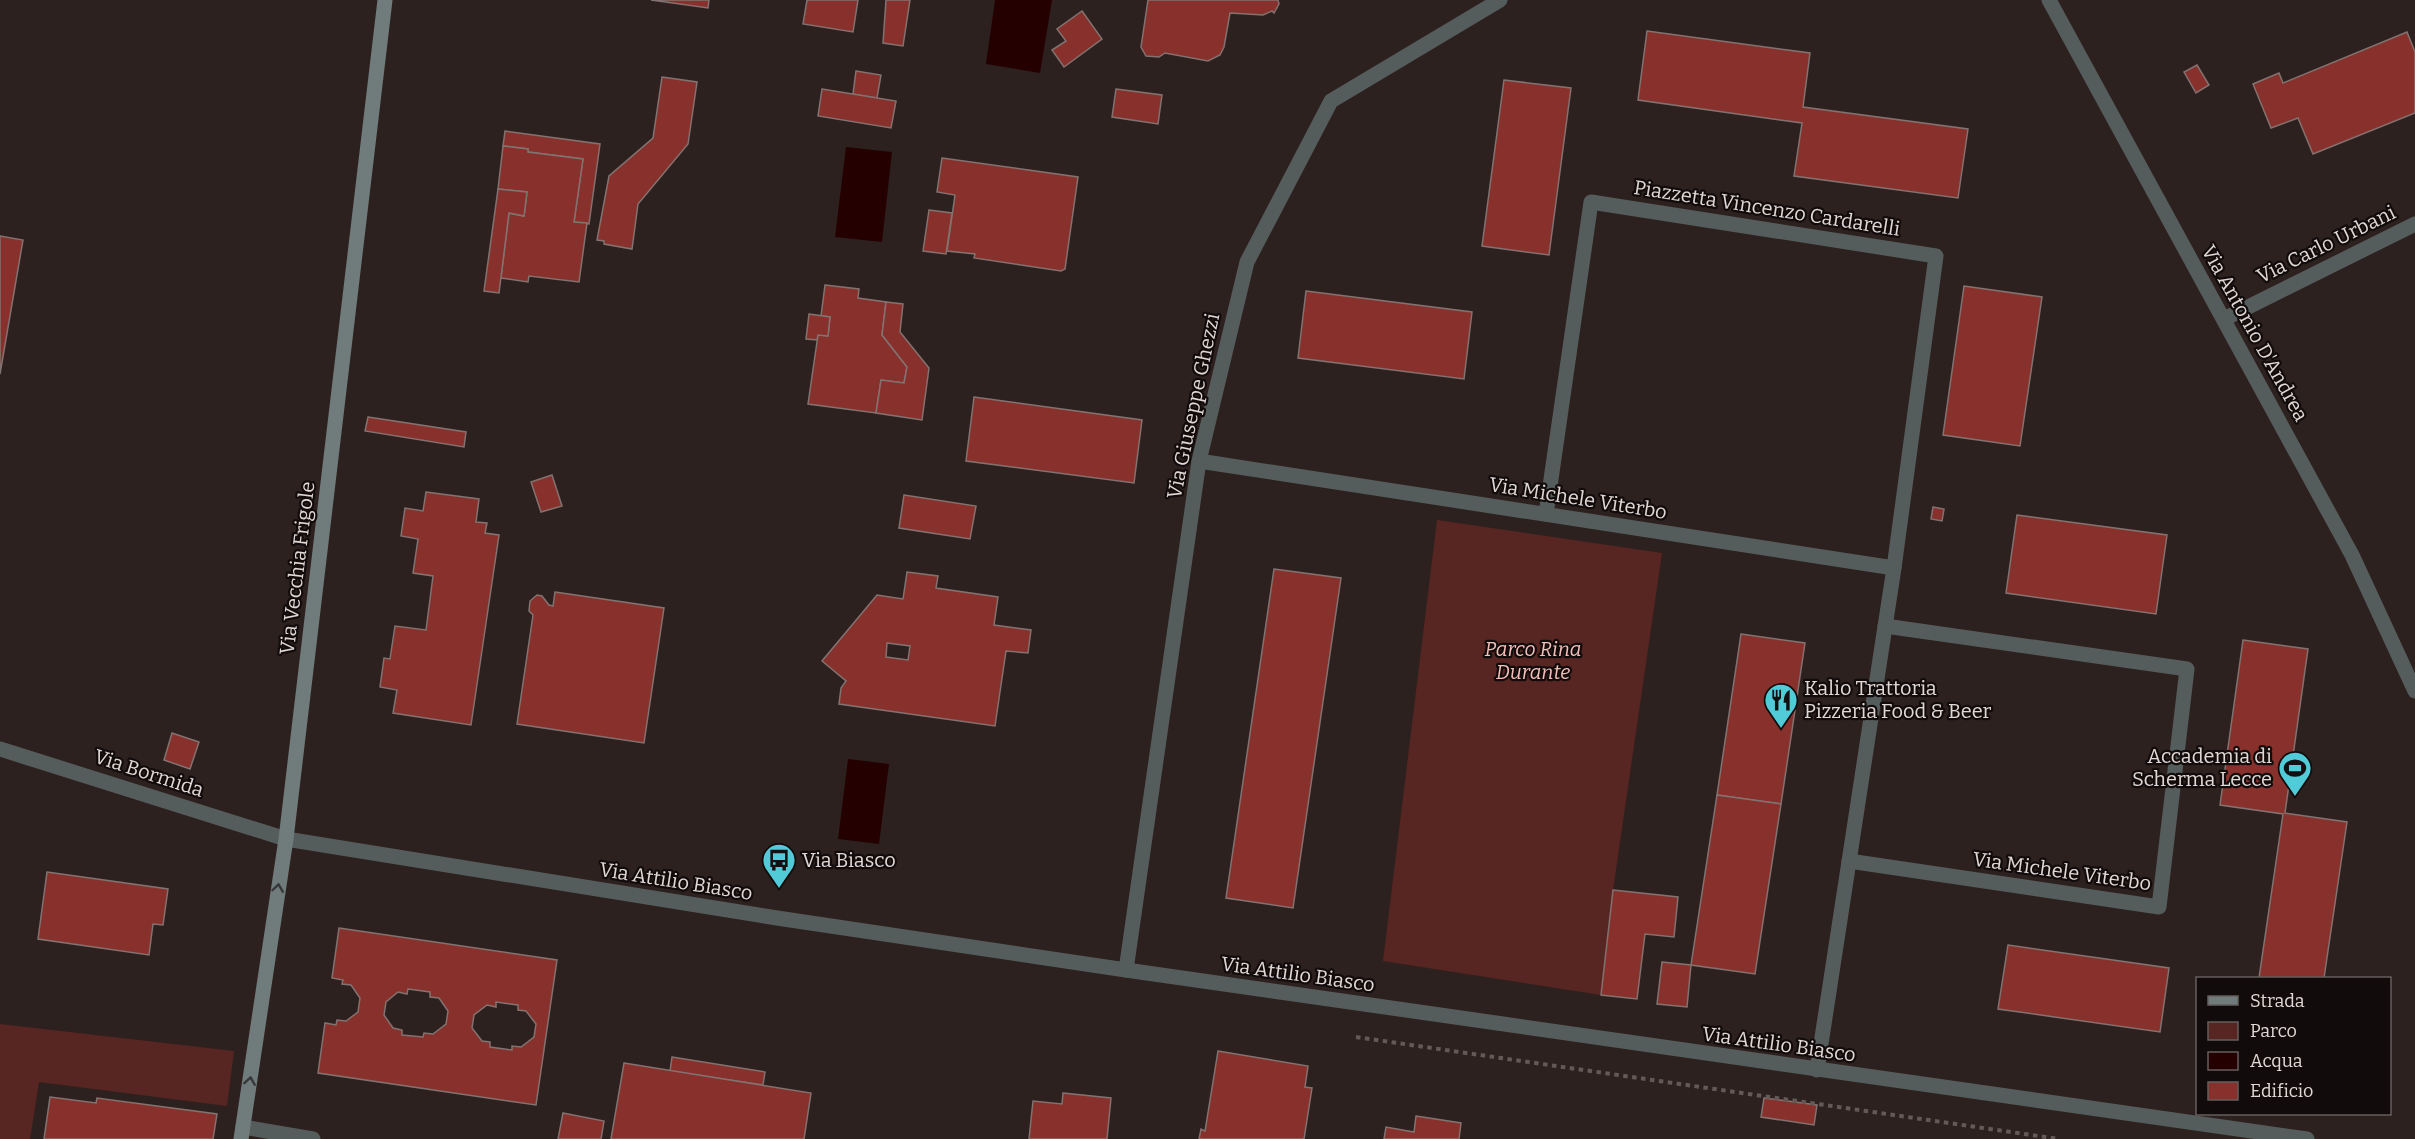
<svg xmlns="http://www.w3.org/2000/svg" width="2415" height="1139" font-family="Bitter,serif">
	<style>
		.green { fill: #572622 }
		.water { fill: #250000 }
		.building { fill: #88312c; stroke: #827270; stroke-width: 1.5; fill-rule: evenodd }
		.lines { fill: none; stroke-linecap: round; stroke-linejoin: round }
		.path { stroke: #645957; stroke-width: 4; stroke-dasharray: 4.5 4.5; stroke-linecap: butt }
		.street { stroke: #555c5c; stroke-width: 15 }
		.secondary { stroke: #707b7c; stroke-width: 15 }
		.oneway { stroke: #373838 }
		.labels { text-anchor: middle; stroke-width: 4.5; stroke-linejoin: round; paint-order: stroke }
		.street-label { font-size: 20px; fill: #e0d7d6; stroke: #110c0b }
		.park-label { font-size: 20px; font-style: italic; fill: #f3bfb9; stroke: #110c0b }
		.poi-label { font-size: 20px; fill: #e0d7d6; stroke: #110c0b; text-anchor: start }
	</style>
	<rect width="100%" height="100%" fill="#2d211f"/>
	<!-- green -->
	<g class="green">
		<path d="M1437,520l225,33 -49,337 -12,105 -218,-34z"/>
		<path d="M0,1024l234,27 -7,55 -188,-24 -9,57h-30z"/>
	</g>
	<!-- water -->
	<g class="water">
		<path d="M995,0h57l-12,73 -54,-9z"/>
		<path d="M846,147l46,5 -10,90 -47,-5z"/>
		<path d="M848,759l41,5 -10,80 -41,-5z"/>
	</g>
	<!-- building -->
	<g class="building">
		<path d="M651,0h58l-1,8z"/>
		<path d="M807,0h51l-5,32 -50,-8z"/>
		<path d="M886,0h24l-7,46 -20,-3z"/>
		<path d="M1148,0h130l1,4 -5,9 -2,-2 -9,4 -33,-2 -6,34 -4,8 -12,6 -43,-8 -6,4 -13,-1 -5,-9z"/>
		<path d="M1082,11l20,28 -38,28 -12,-17 14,-9 -9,-12z"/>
		<path d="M1647,31l163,22 -7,54 165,22 -10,69 -164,-22 8,-53 -164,-23z"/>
		<path d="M2407,32l8,20v61l-102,41 -15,-36 -27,10 -18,-44 26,-11 4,10z"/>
		<path d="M2197,65l12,20 -13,8 -12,-21z"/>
		<path d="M856,71l25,4 -4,23 -24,-4z"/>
		<path d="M662,77l35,5 -9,62 -50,60 -6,45 -28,-5v-3l-7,-1 12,-64 44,-38z"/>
		<path d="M1504,80l67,8 -22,167 -67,-9z"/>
		<path d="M822,89l74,12 -5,27 -73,-12z"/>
		<path d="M1116,89l46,6 -4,29 -46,-7z"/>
		<path d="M505,131l95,13 -11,80 -15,-2 9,-63 -55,-7v-3l-25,-3z"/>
		<path d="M503,146l25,3v3l55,7 -9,63 13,1 -8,59 -50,-6 -1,6 -27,-4 8,-65 15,3 3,-24 -29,-3z"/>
		<path d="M942,158l136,19 -13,92 -4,2 -87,-13 1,-4 -28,-3 8,-56 -18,-3z"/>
		<path d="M498,189l29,3 -3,24 -15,-3 -10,80 -15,-2z"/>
		<path d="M929,210l23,3 -6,41 -23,-3z"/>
		<path d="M0,236l23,4 -23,134z"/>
		<path d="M825,285l34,4 -1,9 28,4 -4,33 25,32 -3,16 -23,-3 -5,33 -68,-9 10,-69 10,1 2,-19 -9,-1z"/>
		<path d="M1964,286l78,11 -22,149 -77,-11z"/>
		<path d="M1306,291l166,21 -8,67 -166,-21z"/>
		<path d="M886,302l17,2 -3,28 29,36 -7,52 -46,-7 5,-33 23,3 3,-16 -25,-32z"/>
		<path d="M809,314l21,3 -2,19 -10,-1 -1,5 -11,-1z"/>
		<path d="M974,397l168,23 -8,63 -168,-22z"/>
		<path d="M368,417l98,15 -2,15 -99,-16z"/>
		<path d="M552,475l10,31 -21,6 -10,-30z"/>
		<path d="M426,492l53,7 -3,23 11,1 -2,10 14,2 -28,190 -78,-12 4,-23 -17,-3 4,-29 6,1 5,-33 31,4 7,-54 -20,-3 5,-34 -17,-3 4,-28 18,3z"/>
		<path d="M904,495l72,11 -6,33 -71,-11z"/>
		<path d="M1933,507l11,2 -2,12 -11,-2z"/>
		<path d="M2017,515l150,20 -11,79 -150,-21z"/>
		<path d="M1274,569l67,9 -48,330 -67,-10z"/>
		<path d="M907,572l31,4 -2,12 62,9 -4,28 37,5 -3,23 -22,-2 -11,75 -156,-22 2,-16 5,-7 -24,-20 55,-66 26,4zM887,643l23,3 -2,14 -22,-3z"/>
		<path d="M555,592l109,16 -20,135 -127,-19 16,-109 -4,-4 1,-10 7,-6 5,1 7,9 4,1z"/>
		<path d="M1741,634l64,9 -24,161 -64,-9z"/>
		<path d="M2243,640l65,9 -23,164 62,9 -23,156h-65l24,-164 -63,-9z"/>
		<path d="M172,733l27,9 -9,27 -26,-9z"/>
		<path d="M1717,795l64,9 -26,170 -64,-9z"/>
		<path d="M47,872l121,17 -5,36 -10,-1 -4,31 -111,-16z"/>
		<path d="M1613,890l65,7 -4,40 -29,-3 -8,65 -36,-4z"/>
		<path d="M339,928l218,32 -21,145 -218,-32 7,-50 11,2 1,-5 9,1 12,-9 2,-14 -9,-13 -9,-1 1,-4 -11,-2zM408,989l22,3v5l9,1 9,13 -2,13 -13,10 -9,-1 -1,4 -21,-2v-5l-9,-2 -9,-13 2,-13 12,-10 9,2zM496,1002l22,3v5l8,1 10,13 -2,13 -13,10 -9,-1v4l-22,-3v-5l-8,-1 -10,-13 2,-13 13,-10 9,2z"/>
		<path d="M2008,945l161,23 -9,64 -162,-23z"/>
		<path d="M1662,962l29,3 -4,42 -30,-3z"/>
		<path d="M1218,1051l90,15 -3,21 7,1 -8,51h-105l2,-10 4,2z"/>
		<path d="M672,1057l93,15 -2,13 -93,-14z"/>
		<path d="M624,1063l187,30 -7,46h-193z"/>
		<path d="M1063,1093l48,5 -4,41h-78l4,-38 29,3z"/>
		<path d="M50,1097l46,6 1,-5 120,16 -4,25h-169z"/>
		<path d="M1764,1098l53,7 -3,20 -53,-8z"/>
		<path d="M563,1113l41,8 -3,18h-43z"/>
		<path d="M1416,1116l45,7 -2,16h-75l2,-12 28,5z"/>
	</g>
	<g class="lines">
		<!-- path -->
		<path class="path" d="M1356,1037l703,102"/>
		<!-- street -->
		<g class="street">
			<path d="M2049,0l303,555 63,136"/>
			<path d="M2224,319l191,-95"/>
			<path d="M1199,461l695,107 -77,502"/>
			<path d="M1546,514l45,-312 345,54 -42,312"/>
			<path d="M0,749l286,90 491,79 349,52 1181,169"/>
			<path d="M1849,861l310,46 28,-238 -302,-43"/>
			<path d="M1126,970l73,-509 48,-199 84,-161 169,-101"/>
			<path d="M243,1127l70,12"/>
		</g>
		<!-- secondary -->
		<path class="secondary" d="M241,1139l45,-300 99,-839"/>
	</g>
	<!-- one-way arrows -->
	<defs><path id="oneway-chevron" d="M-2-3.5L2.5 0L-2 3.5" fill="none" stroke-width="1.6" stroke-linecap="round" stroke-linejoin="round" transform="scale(1.5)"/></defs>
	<g class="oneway">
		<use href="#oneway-chevron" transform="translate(278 888) rotate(-82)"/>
		<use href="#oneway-chevron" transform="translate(250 1081) rotate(-81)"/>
	</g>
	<!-- icons -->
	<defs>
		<symbol id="restaurant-pin" viewBox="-11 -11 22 30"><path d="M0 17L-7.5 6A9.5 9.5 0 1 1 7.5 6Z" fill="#52cbd8" stroke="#110c0b"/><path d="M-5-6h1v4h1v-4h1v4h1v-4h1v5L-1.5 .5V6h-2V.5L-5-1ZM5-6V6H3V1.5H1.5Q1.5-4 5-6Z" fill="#111"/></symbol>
		<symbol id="stadium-pin" viewBox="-11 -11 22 30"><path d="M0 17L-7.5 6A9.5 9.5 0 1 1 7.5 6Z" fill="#52cbd8" stroke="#110c0b"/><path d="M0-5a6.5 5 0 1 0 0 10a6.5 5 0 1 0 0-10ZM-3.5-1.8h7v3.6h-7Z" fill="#111"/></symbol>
		<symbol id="bus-pin" viewBox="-11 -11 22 30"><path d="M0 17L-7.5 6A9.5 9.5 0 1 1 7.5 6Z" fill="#52cbd8" stroke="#110c0b"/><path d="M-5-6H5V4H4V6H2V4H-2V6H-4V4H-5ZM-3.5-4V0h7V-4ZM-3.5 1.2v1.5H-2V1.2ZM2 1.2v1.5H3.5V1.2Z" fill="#111"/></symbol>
	</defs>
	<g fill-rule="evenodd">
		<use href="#restaurant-pin" x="1762" y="681" width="38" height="52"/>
		<use href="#stadium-pin" x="2276" y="749" width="38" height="52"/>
		<use href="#bus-pin" x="760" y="841" width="38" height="52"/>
	</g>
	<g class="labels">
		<!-- street labels -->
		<g class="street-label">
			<text transform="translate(1767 208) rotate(9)" y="7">Piazzetta Vincenzo Cardarelli</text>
			<text transform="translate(2326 244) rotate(-26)" y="7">Via Carlo Urbani</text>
			<text transform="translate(2255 333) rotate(61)" y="7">Via Antonio D'Andrea</text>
			<text transform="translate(1193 406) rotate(-78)" y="7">Via Giuseppe Ghezzi</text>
			<text transform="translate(1578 498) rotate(9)" y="7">Via Michele Viterbo</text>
			<text transform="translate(297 568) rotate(-83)" y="7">Via Vecchia Frigole</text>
			<text transform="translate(149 773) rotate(18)" y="7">Via Bormida</text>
			<text transform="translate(2062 871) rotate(8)" y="7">Via Michele Viterbo</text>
			<text transform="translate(676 881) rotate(9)" y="7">Via Attilio Biasco</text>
			<text transform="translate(1298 974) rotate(8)" y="7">Via Attilio Biasco</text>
			<text transform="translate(1779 1044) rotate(8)" y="7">Via Attilio Biasco</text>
		</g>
		<!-- park labels -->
		<g class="park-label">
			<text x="1533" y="656">Parco Rina<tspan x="1533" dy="23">Durante</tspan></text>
		</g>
		<!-- poi labels -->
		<g class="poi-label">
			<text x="1804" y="695">Kalio Trattoria<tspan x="1804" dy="23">Pizzeria Food &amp; Beer</tspan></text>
			<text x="2272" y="763" text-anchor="end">Accademia di<tspan x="2272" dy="23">Scherma Lecce</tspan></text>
			<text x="802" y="867">Via Biasco</text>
		</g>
	</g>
	<!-- legend -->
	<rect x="2196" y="977" width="195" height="138" fill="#110c0b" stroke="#645d5c" stroke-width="1.5"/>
	<rect x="2208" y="996" width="30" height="9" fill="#707b7c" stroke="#645d5c" stroke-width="1.5"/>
	<text x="2250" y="1007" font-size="18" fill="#e0d7d6">Strada</text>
	<rect x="2208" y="1022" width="30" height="18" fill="#572622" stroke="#645d5c" stroke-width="1.5"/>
	<text x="2250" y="1037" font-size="18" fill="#e0d7d6">Parco</text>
	<rect x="2208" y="1052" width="30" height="18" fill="#250000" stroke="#645d5c" stroke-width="1.5"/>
	<text x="2250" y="1067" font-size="18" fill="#e0d7d6">Acqua</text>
	<rect x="2208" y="1082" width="30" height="18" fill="#88312c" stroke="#645d5c" stroke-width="1.5"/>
	<text x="2250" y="1097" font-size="18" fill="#e0d7d6">Edificio</text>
</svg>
